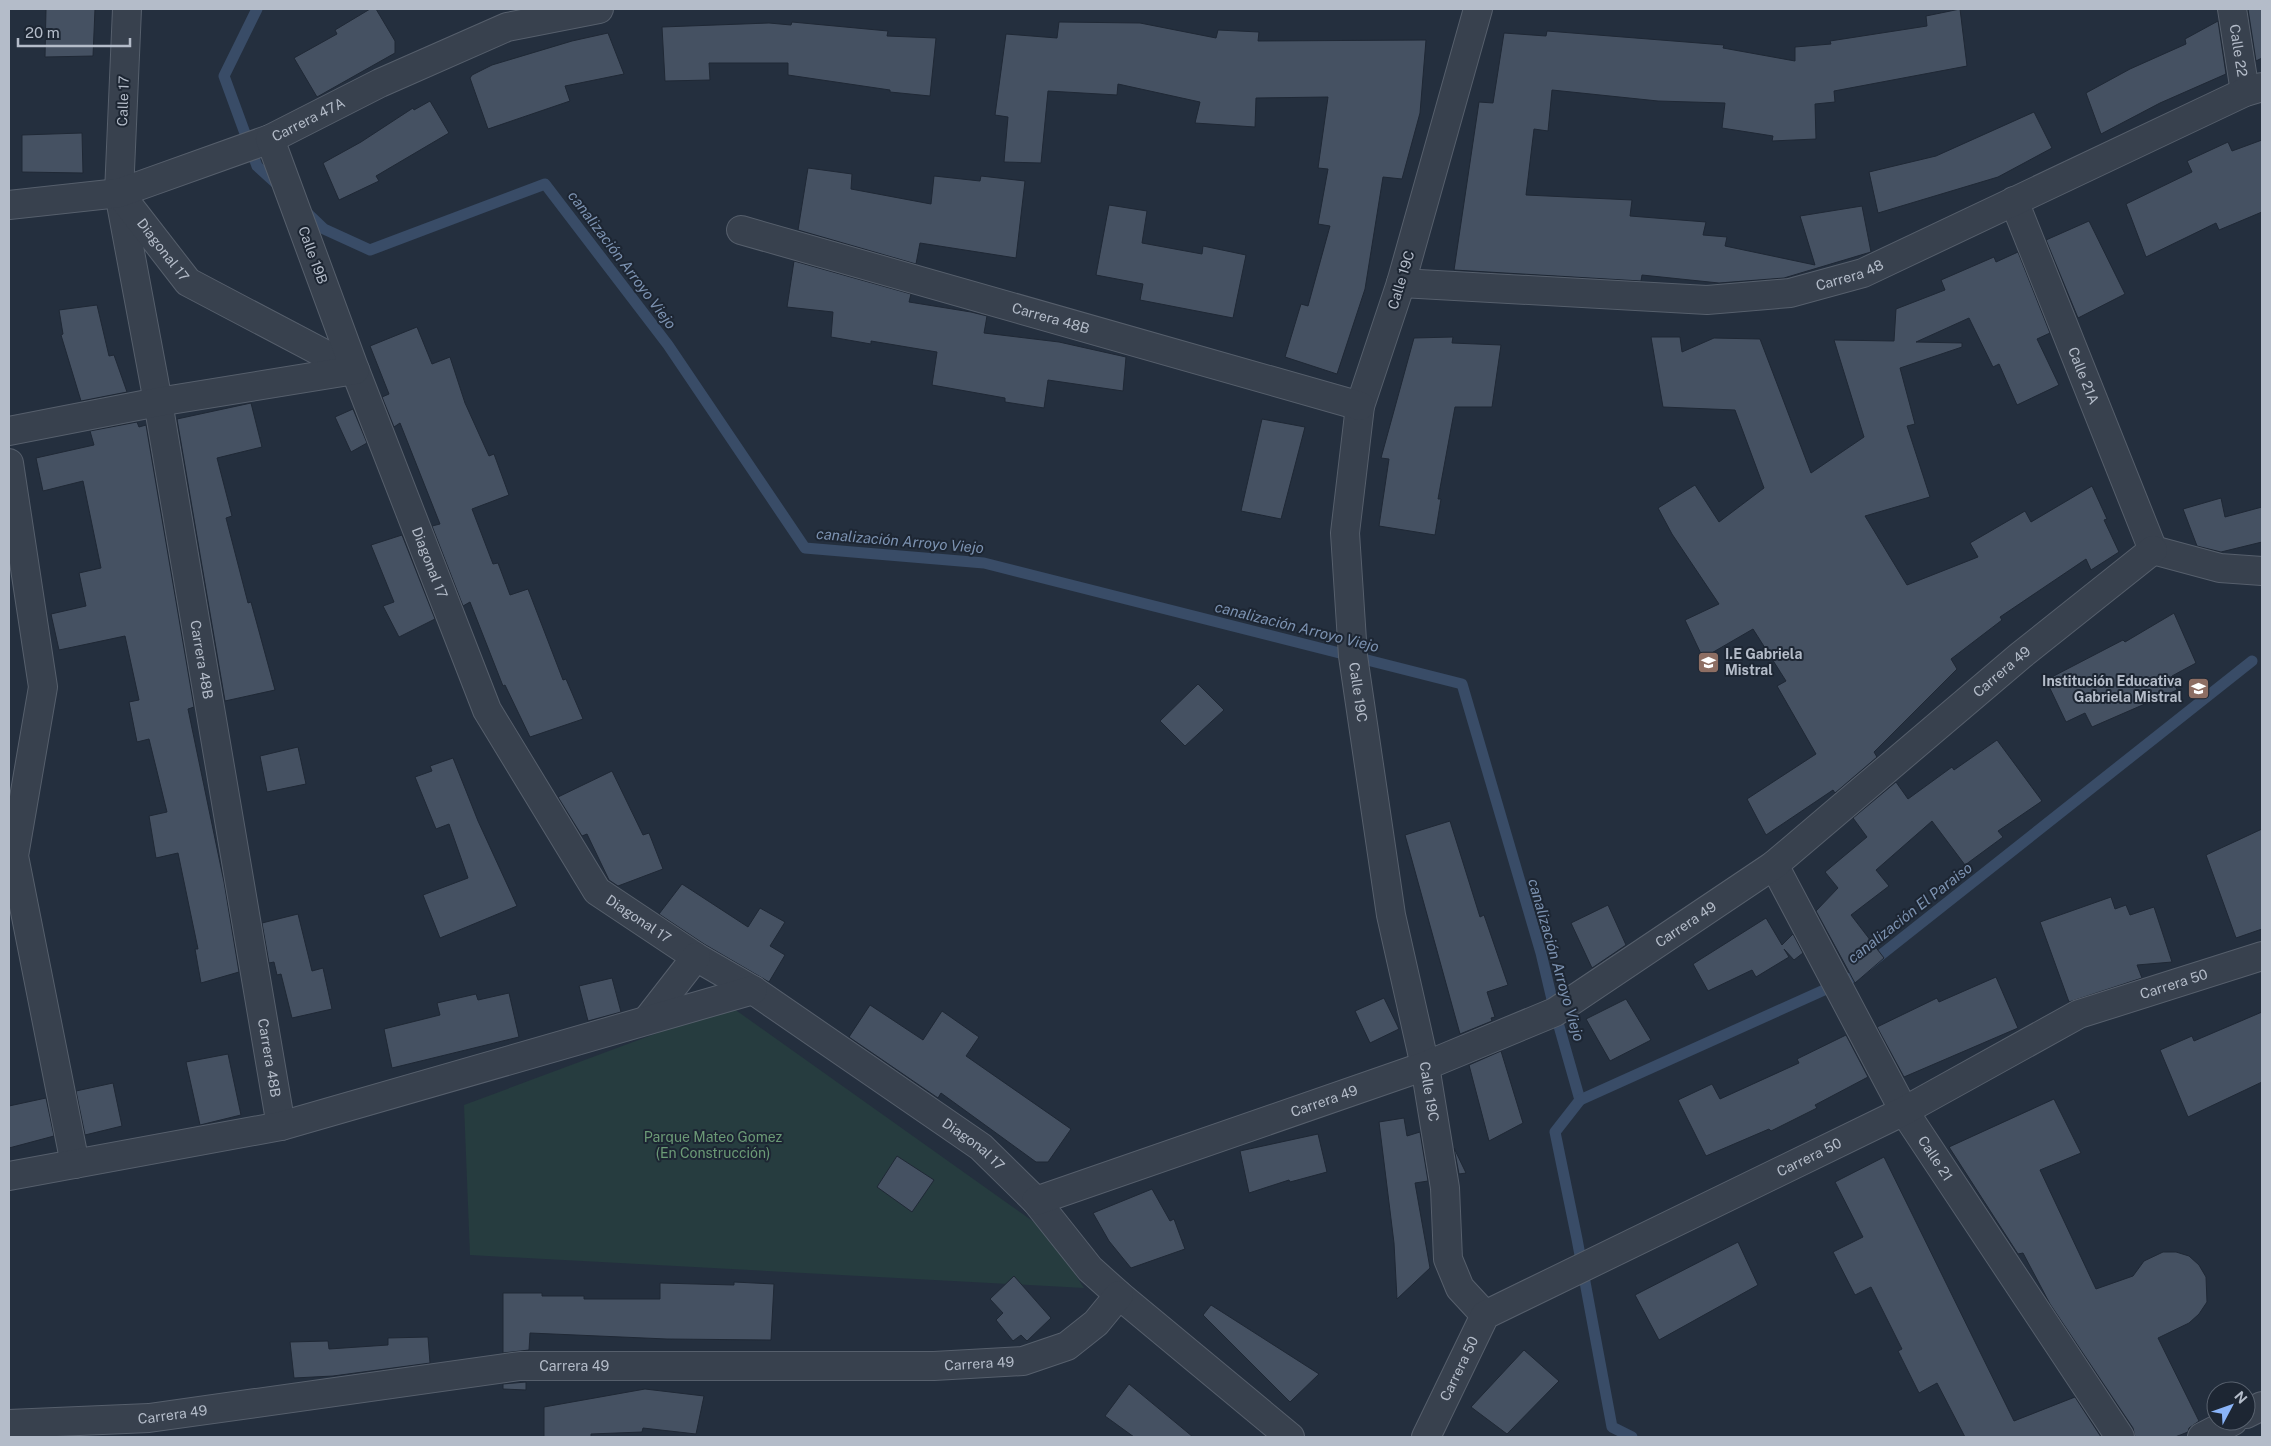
<svg xmlns="http://www.w3.org/2000/svg" width="2271" height="1446" font-family="'Public Sans',sans-serif">
	<style>
		.green { fill: #263c3f }
		.lines { fill: none; stroke-linecap: round; stroke-linejoin: round }
		.stream { stroke: #394c67; stroke-width: 11 }
		.building { fill: #455162; stroke: #1f2835 }
		.minor-casing { stroke: #565f6c; stroke-width: 30 }
		.minor { stroke: #38414e; stroke-width: 28 }
		.labels { text-anchor: middle; stroke-width: 4; stroke-linejoin: round; paint-order: stroke }
		.street-label { font-size: 14px; fill: #b4bcc9; stroke: #1d2633 }
		.poi-label { font-size: 14px; font-weight: bold; fill: #b4bcc9; stroke: #1d2633; text-anchor: start }
		.park-label { font-size: 14px; fill: #6b9a76; stroke: #1d2633 }
		.water-label { font-size: 15px; font-style: italic; fill: #7c92b1; stroke: #1d2633 }
	</style>
	<rect width="100%" height="100%" fill="#242f3e"/>
	<!-- green -->
	<path class="green" d="M730,1006l318,226 36,56 -614,-33 -6,-150z"/>
	<g class="lines">
		<!-- stream -->
		<g class="stream">
			<path d="M257,9l-33,67 33,90 23,21"/>
			<path d="M304,210l20,19 46,21 175,-66 123,161 137,203 179,15 478,121 79,269 14,59 25,88"/>
			<path d="M1632,1437l-20,-10 -35,-188 -22,-107 25,-32 273,-123 399,-316"/>
		</g>
	</g>
	<!-- building -->
	<g class="building">
		<path d="M46,9h49l-2,47 -48,1z"/>
		<path d="M370,9h6l19,32v12l-78,44 -23,-39 43,-24 -2,-4z"/>
		<path d="M1960,9l7,57 -133,25 1,11 -20,2 1,35 -44,2 1,-5 -51,-8 3,-25 -67,-2 -106,-11 -4,41 -14,-2 -8,66 106,5 -2,16 76,6 -3,13 24,2 -2,9 90,19 -15,-49 62,-10 9,46 -87,26 -65,5 -77,-8 -1,6 -187,-11 25,-168 14,1 11,-70 42,3 1,-5 177,14 -1,3 72,13v-14l36,-3 -1,-3 97,-15 -1,-10z"/>
		<path d="M2248,9h14v49l-6,3z"/>
		<path d="M2218,21l8,53 -66,29 -59,31 -15,-41 44,-24 56,-25 -1,-5z"/>
		<path d="M792,22l96,9 -1,5 49,2 -6,58 -40,-4v-2l-102,-15v-12h-79l1,17 -45,1 -3,-54 107,-4 22,2z"/>
		<path d="M1059,22l81,1 76,15 2,-8 41,2 -1,9 168,-1 -6,73 -18,66 -19,-2 -18,112 -28,85 -52,-17 16,-53 7,2 22,-80 -12,-2 10,-55 -10,-1 10,-71 -72,1 -1,29 -60,-4 5,-21 -82,-18 -1,11 -69,-4 -7,72 -37,-1 4,-45 -13,-2 11,-81 51,4z"/>
		<path d="M608,33l16,41 -59,12 5,15 -82,28 -18,-51 2,-3 20,-10 80,-24z"/>
		<path d="M430,101l19,32 -73,43 3,5 -40,19 -16,-37 38,-21 52,-34 1,2z"/>
		<path d="M2034,112l18,36 -54,29 -120,36 -9,-41 67,-16z"/>
		<path d="M82,133l1,40 -61,-1v-37z"/>
		<path d="M2262,140v72l-43,18 -3,-7 -70,34 -20,-53 66,-32 -5,-11 41,-19 4,9z"/>
		<path d="M808,168l44,6 -1,15 80,15 3,-28 46,5 1,-5 44,5 -9,77 -96,-15 -4,21 -118,-34z"/>
		<path d="M1109,205l38,6 -5,32 60,11 1,-8 43,9 -13,63 -93,-18 3,-16 -47,-9z"/>
		<path d="M2089,221l36,73 -47,24 -32,-78z"/>
		<path d="M2018,252l32,81 -13,6 22,46 -42,20 -18,-41 -6,3 -24,-49 -53,24 46,1v4l-62,21 15,56 -8,2 23,71 -65,19 42,69 71,-28 -8,-14 55,-32 6,11 61,-36 15,33 -3,1 15,32 -28,18 -5,-11 -86,58 2,3 -51,39 6,10 -83,83 3,5 -42,36 -2,-3 -67,45 -19,-36 69,-45 -39,-68 9,-5 -33,-52 -50,29 -18,-38 34,-16 -47,-70 -14,-26 37,-23 24,37 45,-34 -29,-78 -72,-3 -12,-70h29l2,15 32,-14 46,1 51,134 53,-36 -30,-97 60,1 2,-32 49,-19 -4,-10 53,-23 2,5z"/>
		<path d="M794,261l117,33 -2,8 62,10 16,4 -3,17 75,9 67,15 -3,34 -75,-11 -4,28 -39,-6v-4l-73,-13 5,-33 -66,-11v3l-40,-7 2,-25 -46,-5z"/>
		<path d="M97,305l12,51 5,-1 13,37 -46,9 -20,-66 2,-1 -4,-24z"/>
		<path d="M417,327l15,37 18,-7 15,46 24,53 5,-2 15,41 -37,14 21,55 5,-1 12,32 18,-6 35,91 3,-1 17,40 -53,18 -25,-52 -2,1 -33,-84 -7,4 -31,-80 8,-2 -40,-101 -6,4 -12,-30 7,-3 -19,-48z"/>
		<path d="M1453,337l-1,6 49,2 -9,62h-37l-17,92h3l-6,36 -56,-9 10,-67 -8,-1 33,-120z"/>
		<path d="M251,403l11,44 -45,11 15,58 -6,2 22,85 3,-1 24,88 -50,11 -48,-282z"/>
		<path d="M353,409l14,34 -16,9 -16,-35z"/>
		<path d="M1262,419l43,8 -24,92 -40,-8z"/>
		<path d="M137,422l2,5 7,-2 48,282 -6,2 36,173 15,90 -38,11 -6,-34h3l-20,-96 -22,5 -7,-42 18,-4 -18,-73 -12,3 -8,-40 10,-2 -14,-64 -66,14 -8,-36 35,-8 -7,-33 22,-5 -18,-87 -40,10 -7,-33 58,-13 -4,-14z"/>
		<path d="M2221,498l4,19 37,-10v35l-41,10 -24,-6 -14,-37z"/>
		<path d="M402,535l33,84 -36,18 -16,-31 11,-4 -23,-57z"/>
		<path d="M2174,613l22,50 -24,13 5,14 -85,37 -7,-14 -19,9 -20,-42 77,-40 2,2z"/>
		<path d="M1198,684l26,26 -39,36 -25,-25z"/>
		<path d="M1997,740l45,61 -44,30 5,6 -38,28 -33,-44 -56,49 13,16 -38,29 33,43 -29,25 -39,-72 22,-23 -13,-16 42,-35 -14,-19 43,-36 12,17 44,-32 2,3z"/>
		<path d="M298,747l8,37 -39,8 -7,-36z"/>
		<path d="M453,758l25,63 39,85 -77,32 -17,-43 45,-17 -19,-54 -13,5 -21,-52 17,-6 -2,-5z"/>
		<path d="M612,771l31,64 6,-2 14,36 -45,17 -9,-6 -22,-46 -5,2 -24,-39z"/>
		<path d="M1450,821l30,96 4,-2 24,70 -21,7 8,25 -4,1 1,3 -32,13 -55,-199z"/>
		<path d="M2262,829v100l-26,9 -30,-83z"/>
		<path d="M682,884l66,43 12,-19 25,14 -15,24 15,9 -16,27 -65,-38 -45,-30z"/>
		<path d="M2111,897l4,12 11,-4 4,10 24,-8 18,55 -35,3 5,13 -73,24 -29,-80z"/>
		<path d="M1608,905l18,40 -34,23 -21,-45z"/>
		<path d="M298,914l14,57 11,-3 9,41 -40,9 -11,-44 -4,1 -3,-13 -5,1 -7,-40z"/>
		<path d="M1766,918l16,27 11,-11 10,19 -9,7 -10,-11 5,8 -33,20 -4,-7 -44,21 -15,-27z"/>
		<path d="M1996,977l22,51 -114,49 -27,-50 60,-29 2,4z"/>
		<path d="M612,978l9,34 -33,9 -9,-35z"/>
		<path d="M509,993l10,44 -127,31 -8,-39 56,-14 -3,-12 39,-9 2,6z"/>
		<path d="M1384,998l15,31 -29,14 -15,-32z"/>
		<path d="M1626,999l25,41 -41,21 -24,-42z"/>
		<path d="M870,1005l53,35 19,-29 37,26 -13,19 105,73 -23,33h-12l-95,-69 -3,5 -89,-61z"/>
		<path d="M2262,1012v70l-74,35 -28,-67 32,-14 2,5z"/>
		<path d="M1846,1035l22,42 -53,28 2,3 -46,23 -2,-2 -63,27 -28,-56 34,-16 8,15 79,-36 -2,-4z"/>
		<path d="M1501,1051l22,72 -34,18 -20,-76z"/>
		<path d="M228,1054l13,61 -41,10 -14,-63z"/>
		<path d="M113,1083l9,43 -37,9 -9,-44z"/>
		<path d="M46,1098l8,38 -45,12v-42z"/>
		<path d="M2054,1099l27,54 -41,17 56,119 37,-13 11,-15 19,-9h13l13,4 10,9 7,12 1,25 -8,12 -10,9 -31,15 41,83 -10,7 -1,4 -13,5h-40l-2,-9 -83,-124 -27,-51 -5,1 -69,-107z"/>
		<path d="M1404,1118l3,18 13,-4 8,49 -13,2 15,85 -33,31 -3,-56 -15,-121z"/>
		<path d="M1318,1134l9,38 -37,10 -1,-2 -40,13 -9,-42z"/>
		<path d="M1454,1148l12,25 -7,1z"/>
		<path d="M897,1156l37,24 -22,32 -35,-25z"/>
		<path d="M1884,1157l130,264 61,-24 26,40h-136l-28,-54 -18,10 -21,-42 4,-2 -31,-62 -16,8 -22,-43 30,-15 -28,-55z"/>
		<path d="M1152,1189l18,32 4,-2 11,30 -54,19 -22,-27 -16,-28z"/>
		<path d="M1738,1242l20,43 -99,55 -24,-45z"/>
		<path d="M1014,1276l37,42 -24,23 -6,-6 -8,6 -17,-21 7,-7 -13,-14z"/>
		<path d="M734,1282l40,2 -3,56 -104,-1 -137,-6 -1,17 -26,3v-60h39v3h42v3h76v-16l74,2z"/>
		<path d="M1211,1305l108,69 -29,28 -87,-87z"/>
		<path d="M428,1337l2,26 -97,13 -39,2 -4,-36 38,-1 1,8 59,-4v-7z"/>
		<path d="M1524,1350l35,31 -52,53 -36,-27z"/>
		<path d="M526,1382v8l-23,-1v-5z"/>
		<path d="M1129,1384l64,53h-59l-29,-21z"/>
		<path d="M645,1389l59,7 -8,38 -53,-6 -1,4 -51,2v3h-47v-30z"/>
	</g>
	<g class="lines">
		<defs>
			<g id="minor">
				<path id="s1" d="M127,9l-8,184 39,209 123,724"/>
				<path id="s2" d="M1478,9l-77,274 -41,123 -15,127 8,123 38,259 34,151 20,122 3,71 12,29 25,27"/>
				<path id="s3" d="M2232,9l13,83"/>
				<path id="s4" d="M119,193l69,89 167,88 132,340 110,181 99,66 57,33 228,157 55,54 54,68 29,26 171,142"/>
				<path id="s5" d="M2014,201l139,349"/>
				<path id="s6" d="M9,205l110,-12 151,-54 110,-56 127,-56 92,-18"/>
				<path id="s7" d="M741,230l619,176"/>
				<path id="s8" d="M1401,283l306,17 83,-7 73,-20 382,-181 17,-5"/>
				<path d="M9,431l149,-29 197,-32 -85,-231"/>
				<path d="M9,463l34,224 -29,169 61,308"/>
				<path d="M2153,550l67,18 42,3"/>
				<path id="s9" d="M1774,865l130,246 216,326"/>
				<path d="M647,1020l49,-63"/>
				<path d="M9,1176l272,-50 472,-136"/>
				<path id="s10" d="M1036,1201l389,-135 130,-54 219,-147 246,-209 133,-106"/>
				<path d="M2246,1414l16,-8"/>
				<path id="s11" d="M9,1424l140,-6 371,-52h414l89,-5 44,-15 29,-23 23,-28"/>
				<path id="s12" d="M1426,1437l59,-122 419,-204 175,-97 183,-58"/>
				<path d="M2202,1437l31,-16"/>
			</g>
		</defs>
		<!-- minor casing -->
		<use href="#minor" class="minor-casing"/>
		<!-- minor -->
		<use href="#minor" class="minor"/>
	</g>
	<!-- icons -->
	<defs>
		<symbol id="school-square" viewBox="-11 -11 22 22"><rect x="-9" y="-9" width="18" height="18" rx="4" fill="#8d6e63" stroke="#1d2633"/><path d="M0-5L7-2L0 1L-7-2ZM-4 1L0 2.5L4 1V4Q0 6-4 4Z" fill="#fff"/></symbol>
	</defs>
	<g fill-rule="evenodd">
		<use href="#school-square" x="1696" y="650" width="25" height="25"/>
		<use href="#school-square" x="2186" y="676" width="25" height="25"/>
	</g>
	<g class="labels">
		<!-- street labels -->
		<g class="street-label">
			<text dy="5" stroke="none"><textPath href="#s3" startOffset="42">Calle 22</textPath></text>
			<text transform="translate(123 101) rotate(-88)" y="5">Calle 17</text>
			<text dy="5" stroke="none"><textPath href="#s6" startOffset="314">Carrera 47A</textPath></text>
			<text dy="5" stroke="none"><textPath href="#s4" startOffset="72">Diagonal 17</textPath></text>
			<text transform="translate(313 255) rotate(70)" y="5">Calle 19B</text>
			<text dy="5" stroke="none"><textPath href="#s8" startOffset="452">Carrera 48</textPath></text>
			<text transform="translate(1401 280) rotate(-73)" y="5">Calle 19C</text>
			<text dy="5" stroke="none"><textPath href="#s7" startOffset="322">Carrera 48B</textPath></text>
			<text dy="5" stroke="none"><textPath href="#s5" startOffset="188">Calle 21A</textPath></text>
			<text dy="5" stroke="none"><textPath href="#s4" startOffset="508">Diagonal 17</textPath></text>
			<text dy="5" stroke="none"><textPath href="#s1" startOffset="658">Carrera 48B</textPath></text>
			<text dy="5" stroke="none"><textPath href="#s10" startOffset="1115">Carrera 49</textPath></text>
			<text dy="5" stroke="none"><textPath href="#s2" startOffset="702">Calle 19C</textPath></text>
			<text dy="5" stroke="none"><textPath href="#s4" startOffset="928">Diagonal 17</textPath></text>
			<text dy="5" stroke="none"><textPath href="#s10" startOffset="710">Carrera 49</textPath></text>
			<text dy="5" stroke="none"><textPath href="#s12" startOffset="901">Carrera 50</textPath></text>
			<text dy="5" stroke="none"><textPath href="#s1" startOffset="1062">Carrera 48B</textPath></text>
			<text dy="5" stroke="none"><textPath href="#s2" startOffset="1108">Calle 19C</textPath></text>
			<text dy="5" stroke="none"><textPath href="#s10" startOffset="305">Carrera 49</textPath></text>
			<text dy="5" stroke="none"><textPath href="#s4" startOffset="1332">Diagonal 17</textPath></text>
			<text dy="5" stroke="none"><textPath href="#s12" startOffset="496">Carrera 50</textPath></text>
			<text dy="5" stroke="none"><textPath href="#s9" startOffset="335">Calle 21</textPath></text>
			<text dy="5" stroke="none"><textPath href="#s11" startOffset="974">Carrera 49</textPath></text>
			<text dy="5" stroke="none"><textPath href="#s11" startOffset="569">Carrera 49</textPath></text>
			<text dy="5" stroke="none"><textPath href="#s12" startOffset="76">Carrera 50</textPath></text>
			<text dy="5" stroke="none"><textPath href="#s11" startOffset="164">Carrera 49</textPath></text>
		</g>
		<!-- poi labels -->
		<g class="poi-label">
			<text x="1725" y="659">I.E Gabriela<tspan x="1725" dy="16">Mistral</tspan></text>
			<text x="2182" y="686" text-anchor="end">Institución Educativa<tspan x="2182" dy="16">Gabriela Mistral</tspan></text>
		</g>
		<!-- park labels -->
		<g class="park-label">
			<text x="713" y="1142">Parque Mateo Gomez<tspan x="713" dy="16">(En Construcción)</tspan></text>
		</g>
		<!-- water labels -->
		<g class="water-label">
			<text transform="translate(622 260) rotate(53)" y="5">canalización Arroyo Viejo</text>
			<text transform="translate(900 541) rotate(5)" y="5">canalización Arroyo Viejo</text>
			<text transform="translate(1297 627) rotate(14)" y="5">canalización Arroyo Viejo</text>
			<text transform="translate(1910 913) rotate(-38)" y="5">canalización El Paraiso</text>
			<text transform="translate(1556 960) rotate(74)" y="5">canalización Arroyo Viejo</text>
		</g>
	</g>
	<!-- border -->
	<rect width="2271" height="1446" fill="none" stroke="#b4bcc9" stroke-width="20"/>
	<!-- north arrow -->
	<g transform="translate(2231 1406) rotate(49)"><circle r="24" fill="#1d2633" stroke="#59626f"/>
	<path d="M0-4L9 19L0 12L-9 19Z" fill="#8ab4f8"/>
	<text y="-8" font-size="14" font-weight="bold" text-anchor="middle" fill="#b4bcc9">N</text>
	</g>
	<!-- scale -->
	<path d="M18 38v8h112v-8" fill="none" stroke="#b4bcc9" stroke-width="2.5"/>
	<text x="25" y="38" font-size="15" fill="#b4bcc9" stroke="#1d2633" stroke-width="4" paint-order="stroke">20 m</text>
</svg>
